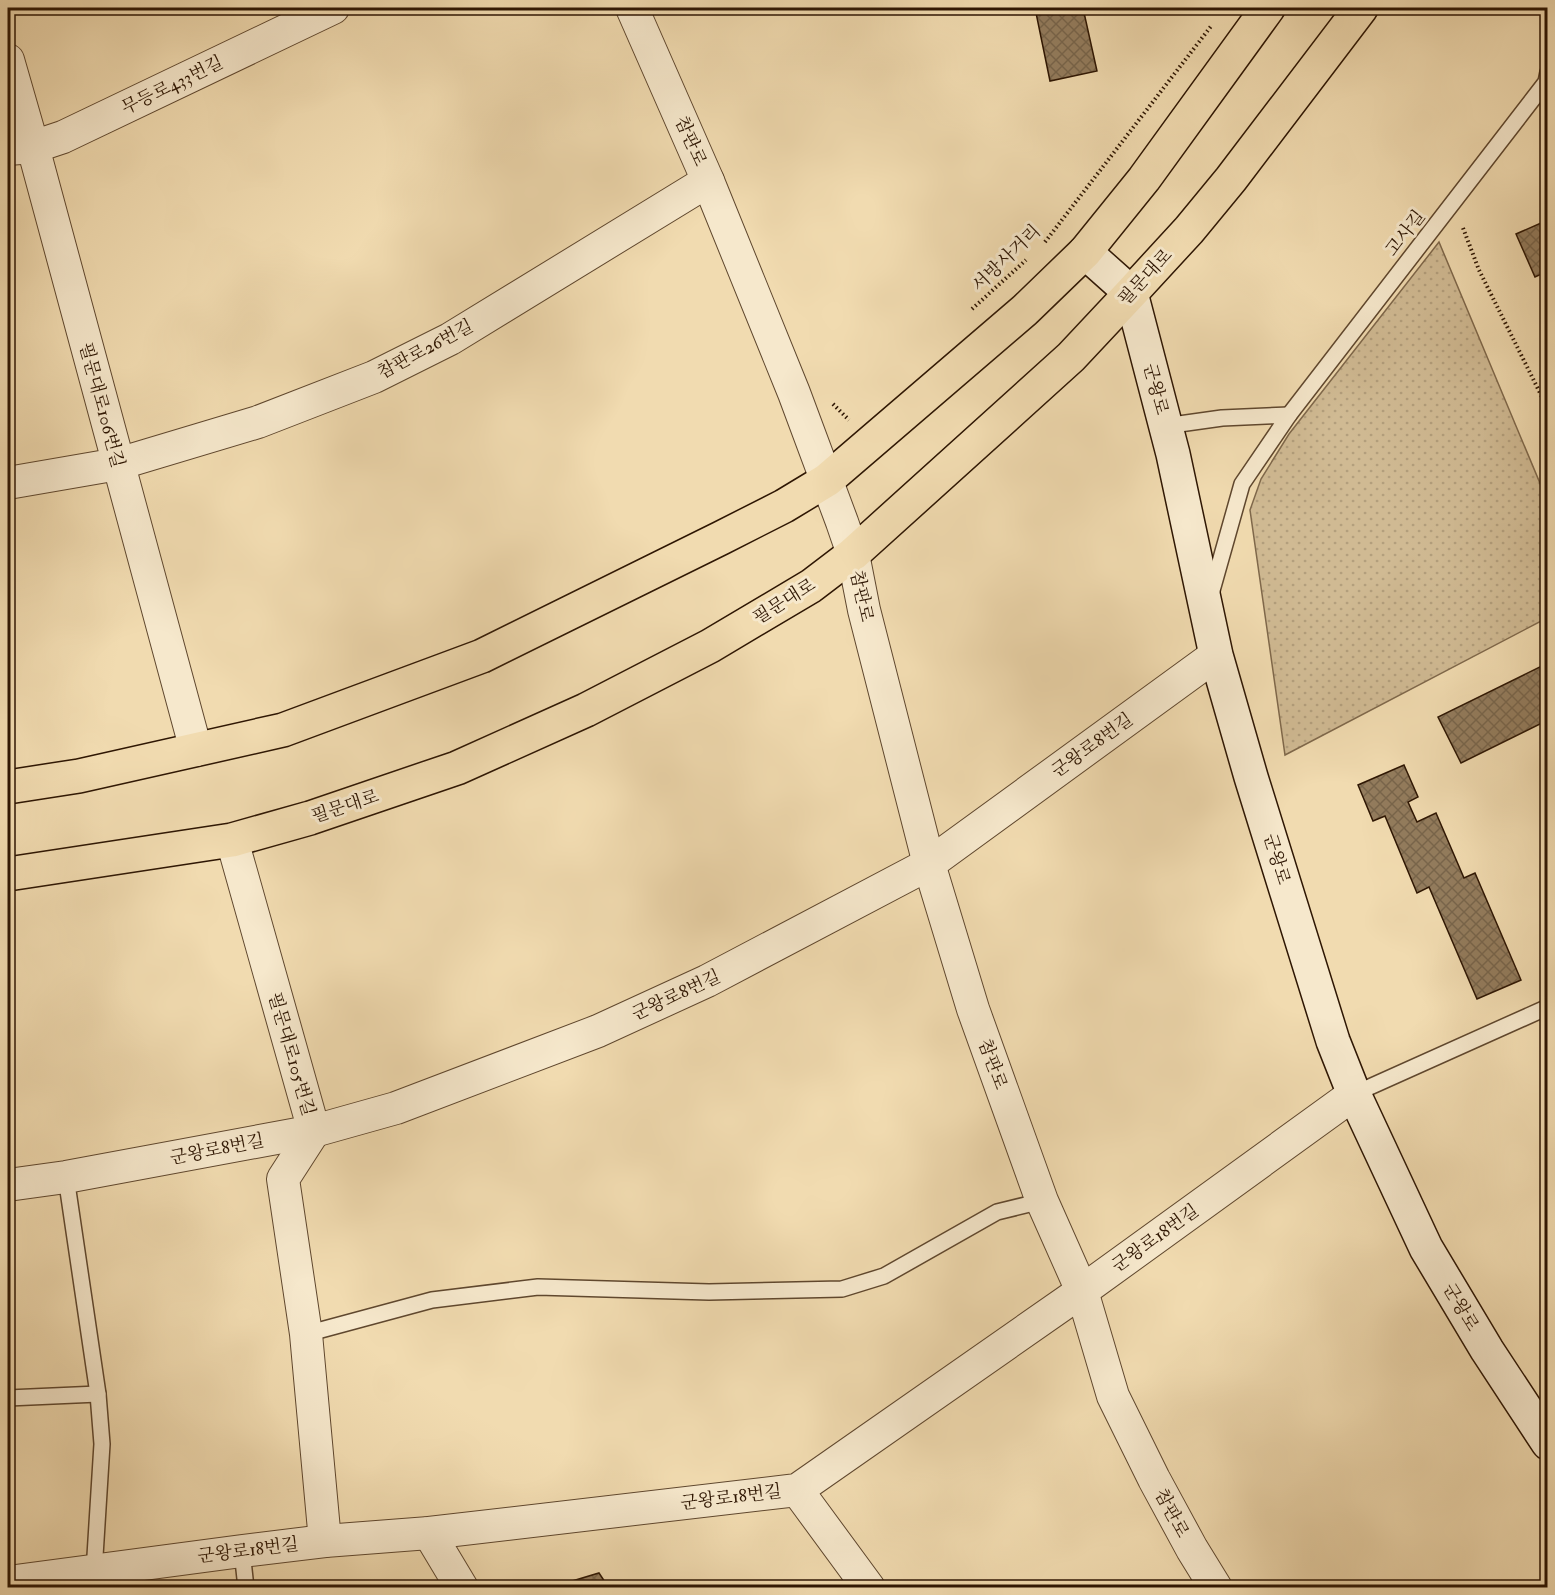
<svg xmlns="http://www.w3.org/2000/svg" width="1555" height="1595" font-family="'IM FELL Double Pica','Noto Serif KR',serif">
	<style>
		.grass { fill: url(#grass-dots); stroke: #7f684b; stroke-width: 1.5 }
		.building { fill: url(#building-cross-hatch); stroke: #2e1603; stroke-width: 1.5 }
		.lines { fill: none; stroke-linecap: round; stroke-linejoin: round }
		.service-casing { stroke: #5f472e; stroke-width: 18 }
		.minor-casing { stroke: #5f472e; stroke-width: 34 }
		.secondary-casing { stroke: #2e1603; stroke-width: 36 }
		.primary-casing { stroke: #2e1603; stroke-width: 36 }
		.path { stroke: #2e1603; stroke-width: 4; stroke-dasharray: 1.5 3; stroke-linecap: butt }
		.service { stroke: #f6e8cc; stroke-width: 15 }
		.minor { stroke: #f6e8cc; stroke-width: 32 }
		.secondary { stroke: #f6e8cc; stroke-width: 33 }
		.primary { stroke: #f1dbb0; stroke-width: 33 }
		.labels { text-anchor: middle; stroke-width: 6; stroke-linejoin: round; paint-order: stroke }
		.street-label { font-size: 18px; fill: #2e1603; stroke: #f6e8cc }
	</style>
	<defs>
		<pattern id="grass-dots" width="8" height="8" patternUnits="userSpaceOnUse" patternTransform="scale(1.5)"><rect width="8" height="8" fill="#d0ba93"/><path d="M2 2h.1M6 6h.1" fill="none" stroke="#b39f7d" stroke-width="1.8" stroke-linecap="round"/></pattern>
		<pattern id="building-cross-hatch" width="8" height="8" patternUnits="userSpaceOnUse" patternTransform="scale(1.5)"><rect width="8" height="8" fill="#937c5d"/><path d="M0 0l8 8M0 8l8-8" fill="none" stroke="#78654b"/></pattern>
	</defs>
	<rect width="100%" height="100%" fill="#f1dbb0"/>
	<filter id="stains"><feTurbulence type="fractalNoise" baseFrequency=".00333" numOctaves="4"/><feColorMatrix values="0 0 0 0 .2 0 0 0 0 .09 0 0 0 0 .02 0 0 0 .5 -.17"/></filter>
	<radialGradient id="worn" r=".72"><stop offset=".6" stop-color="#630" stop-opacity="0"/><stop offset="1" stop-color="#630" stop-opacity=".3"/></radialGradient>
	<!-- grass -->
	<path class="grass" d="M1439,242l108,258v118l-262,137 -35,-245 11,-31 28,-45z"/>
	<!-- building -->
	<g class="building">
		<path d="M1035,8h48l14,63 -47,10z"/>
		<path d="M1548,220v51l-13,6 -19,-43z"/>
		<path d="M1548,663v57l-87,43 -23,-46z"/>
		<path d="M1404,765l14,32 -10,5 9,20 19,-9 28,65 11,-5 46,107 -44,19 -48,-112 -12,6 -32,-77 -12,5 -15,-36z"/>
		<path d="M599,1573l10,15h-60z"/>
	</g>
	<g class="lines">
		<defs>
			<g id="service">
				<path d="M1289,415l257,-333 2,-10"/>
				<path d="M1165,426l57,-8 67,-3 -47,69 -31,110"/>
				<path d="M1354,1094l194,-87"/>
				<path d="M66,1177l32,217 4,50 -9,144"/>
				<path d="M306,1334l126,-34 106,-13 171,5 133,-3 42,-13 113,-64 45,-11"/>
				<path d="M8,1398l90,-4"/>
				<path d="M242,1551l4,37"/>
			</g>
			<g id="minor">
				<path d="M632,8l76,173 86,212 48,129 11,32 11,56 65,254 44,145 69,192 40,90 31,105 41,83 38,70 24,39"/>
				<path d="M8,60l25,87 163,603"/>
				<path d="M8,149l25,-2 30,-10 270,-129"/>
				<path d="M8,483l110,-19 140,-42 116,-45 76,-38 258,-158"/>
				<path d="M232,840l82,291 -31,48 23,155 19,207"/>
				<path d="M8,1185l58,-8 248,-46 82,-23 202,-77 109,-50 222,-117 287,-209"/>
				<path d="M797,1490l72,98"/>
				<path d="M429,1533l33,55"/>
				<path d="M8,1582l234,-31 83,-10 104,-8 368,-43 285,-199 272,-197"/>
			</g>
			<path id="secondary" d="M1085,252l46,41 42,161 43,201 35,122 82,264 21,53 72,154 61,102 61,93"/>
			<g id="primary">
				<path d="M8,787l71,-11 204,-46 199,-74 239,-118 63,-32 43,-26 198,-170 60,-58 59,-73 124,-171"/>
				<path d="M8,874l224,-34 78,-22 147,-50 129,-58 124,-64 101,-60 42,-32 218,-197 60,-64 58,-63 42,-51 130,-171"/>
			</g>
		</defs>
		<!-- service casing -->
		<use href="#service" class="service-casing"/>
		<!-- minor casing -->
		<use href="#minor" class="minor-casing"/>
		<!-- secondary casing -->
		<use href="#secondary" class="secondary-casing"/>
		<!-- primary casing -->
		<use href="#primary" class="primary-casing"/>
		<!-- path -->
		<g class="path">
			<path d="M1463,228l16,42 69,139"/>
			<path d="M1045,242l167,-217"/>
			<path d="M972,309l54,-49"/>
			<path d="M833,404l16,16"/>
		</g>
		<!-- service -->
		<use href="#service" class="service"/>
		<!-- minor -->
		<use href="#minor" class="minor"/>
		<!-- secondary -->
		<use href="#secondary" class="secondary"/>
		<!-- primary -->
		<use href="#primary" class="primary"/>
	</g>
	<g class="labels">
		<!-- street labels -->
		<g class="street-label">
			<text transform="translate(172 85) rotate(-26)" y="6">무등로433번길</text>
			<text transform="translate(691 141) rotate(66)" y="6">참판로</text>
			<text transform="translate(1405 233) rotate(-52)" y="6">고사길</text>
			<text transform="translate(1006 258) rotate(-44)" y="6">서방사거리</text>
			<text transform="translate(1145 277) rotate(-47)" y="6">필문대로</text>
			<text transform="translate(425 349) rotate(-28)" y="6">참판로26번길</text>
			<text transform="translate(1156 389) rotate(75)" y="6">군왕로</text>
			<text transform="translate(102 405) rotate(75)" y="6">필문대로106번길</text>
			<text transform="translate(862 596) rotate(78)" y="6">참판로</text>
			<text transform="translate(784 601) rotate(-32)" y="6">필문대로</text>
			<text transform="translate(1092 745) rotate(-36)" y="6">군왕로8번길</text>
			<text transform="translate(345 806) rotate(-18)" y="6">필문대로</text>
			<text transform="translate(1277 859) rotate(73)" y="6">군왕로</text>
			<text transform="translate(676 995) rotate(-25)" y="6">군왕로8번길</text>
			<text transform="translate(292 1054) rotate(74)" y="6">필문대로105번길</text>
			<text transform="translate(993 1064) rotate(70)" y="6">참판로</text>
			<text transform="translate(217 1149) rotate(-11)" y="6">군왕로8번길</text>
			<text transform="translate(1155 1238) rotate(-36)" y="6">군왕로18번길</text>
			<text transform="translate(1461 1307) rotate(59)" y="6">군왕로</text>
			<text transform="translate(731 1497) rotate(-7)" y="6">군왕로18번길</text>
			<text transform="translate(1172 1513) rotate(62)" y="6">참판로</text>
			<text transform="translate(248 1550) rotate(-7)" y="6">군왕로18번길</text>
		</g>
	</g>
	<!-- margin -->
	<rect width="1555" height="1595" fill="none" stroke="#f1dbb0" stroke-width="30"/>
	<rect x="9" y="9" width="1537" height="1577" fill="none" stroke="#2e1603" stroke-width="3"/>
	<rect x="15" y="15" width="1525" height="1565" fill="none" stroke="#2e1603" stroke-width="1.5"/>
	<rect width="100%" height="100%" filter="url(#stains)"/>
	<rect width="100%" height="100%" fill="url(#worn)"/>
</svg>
